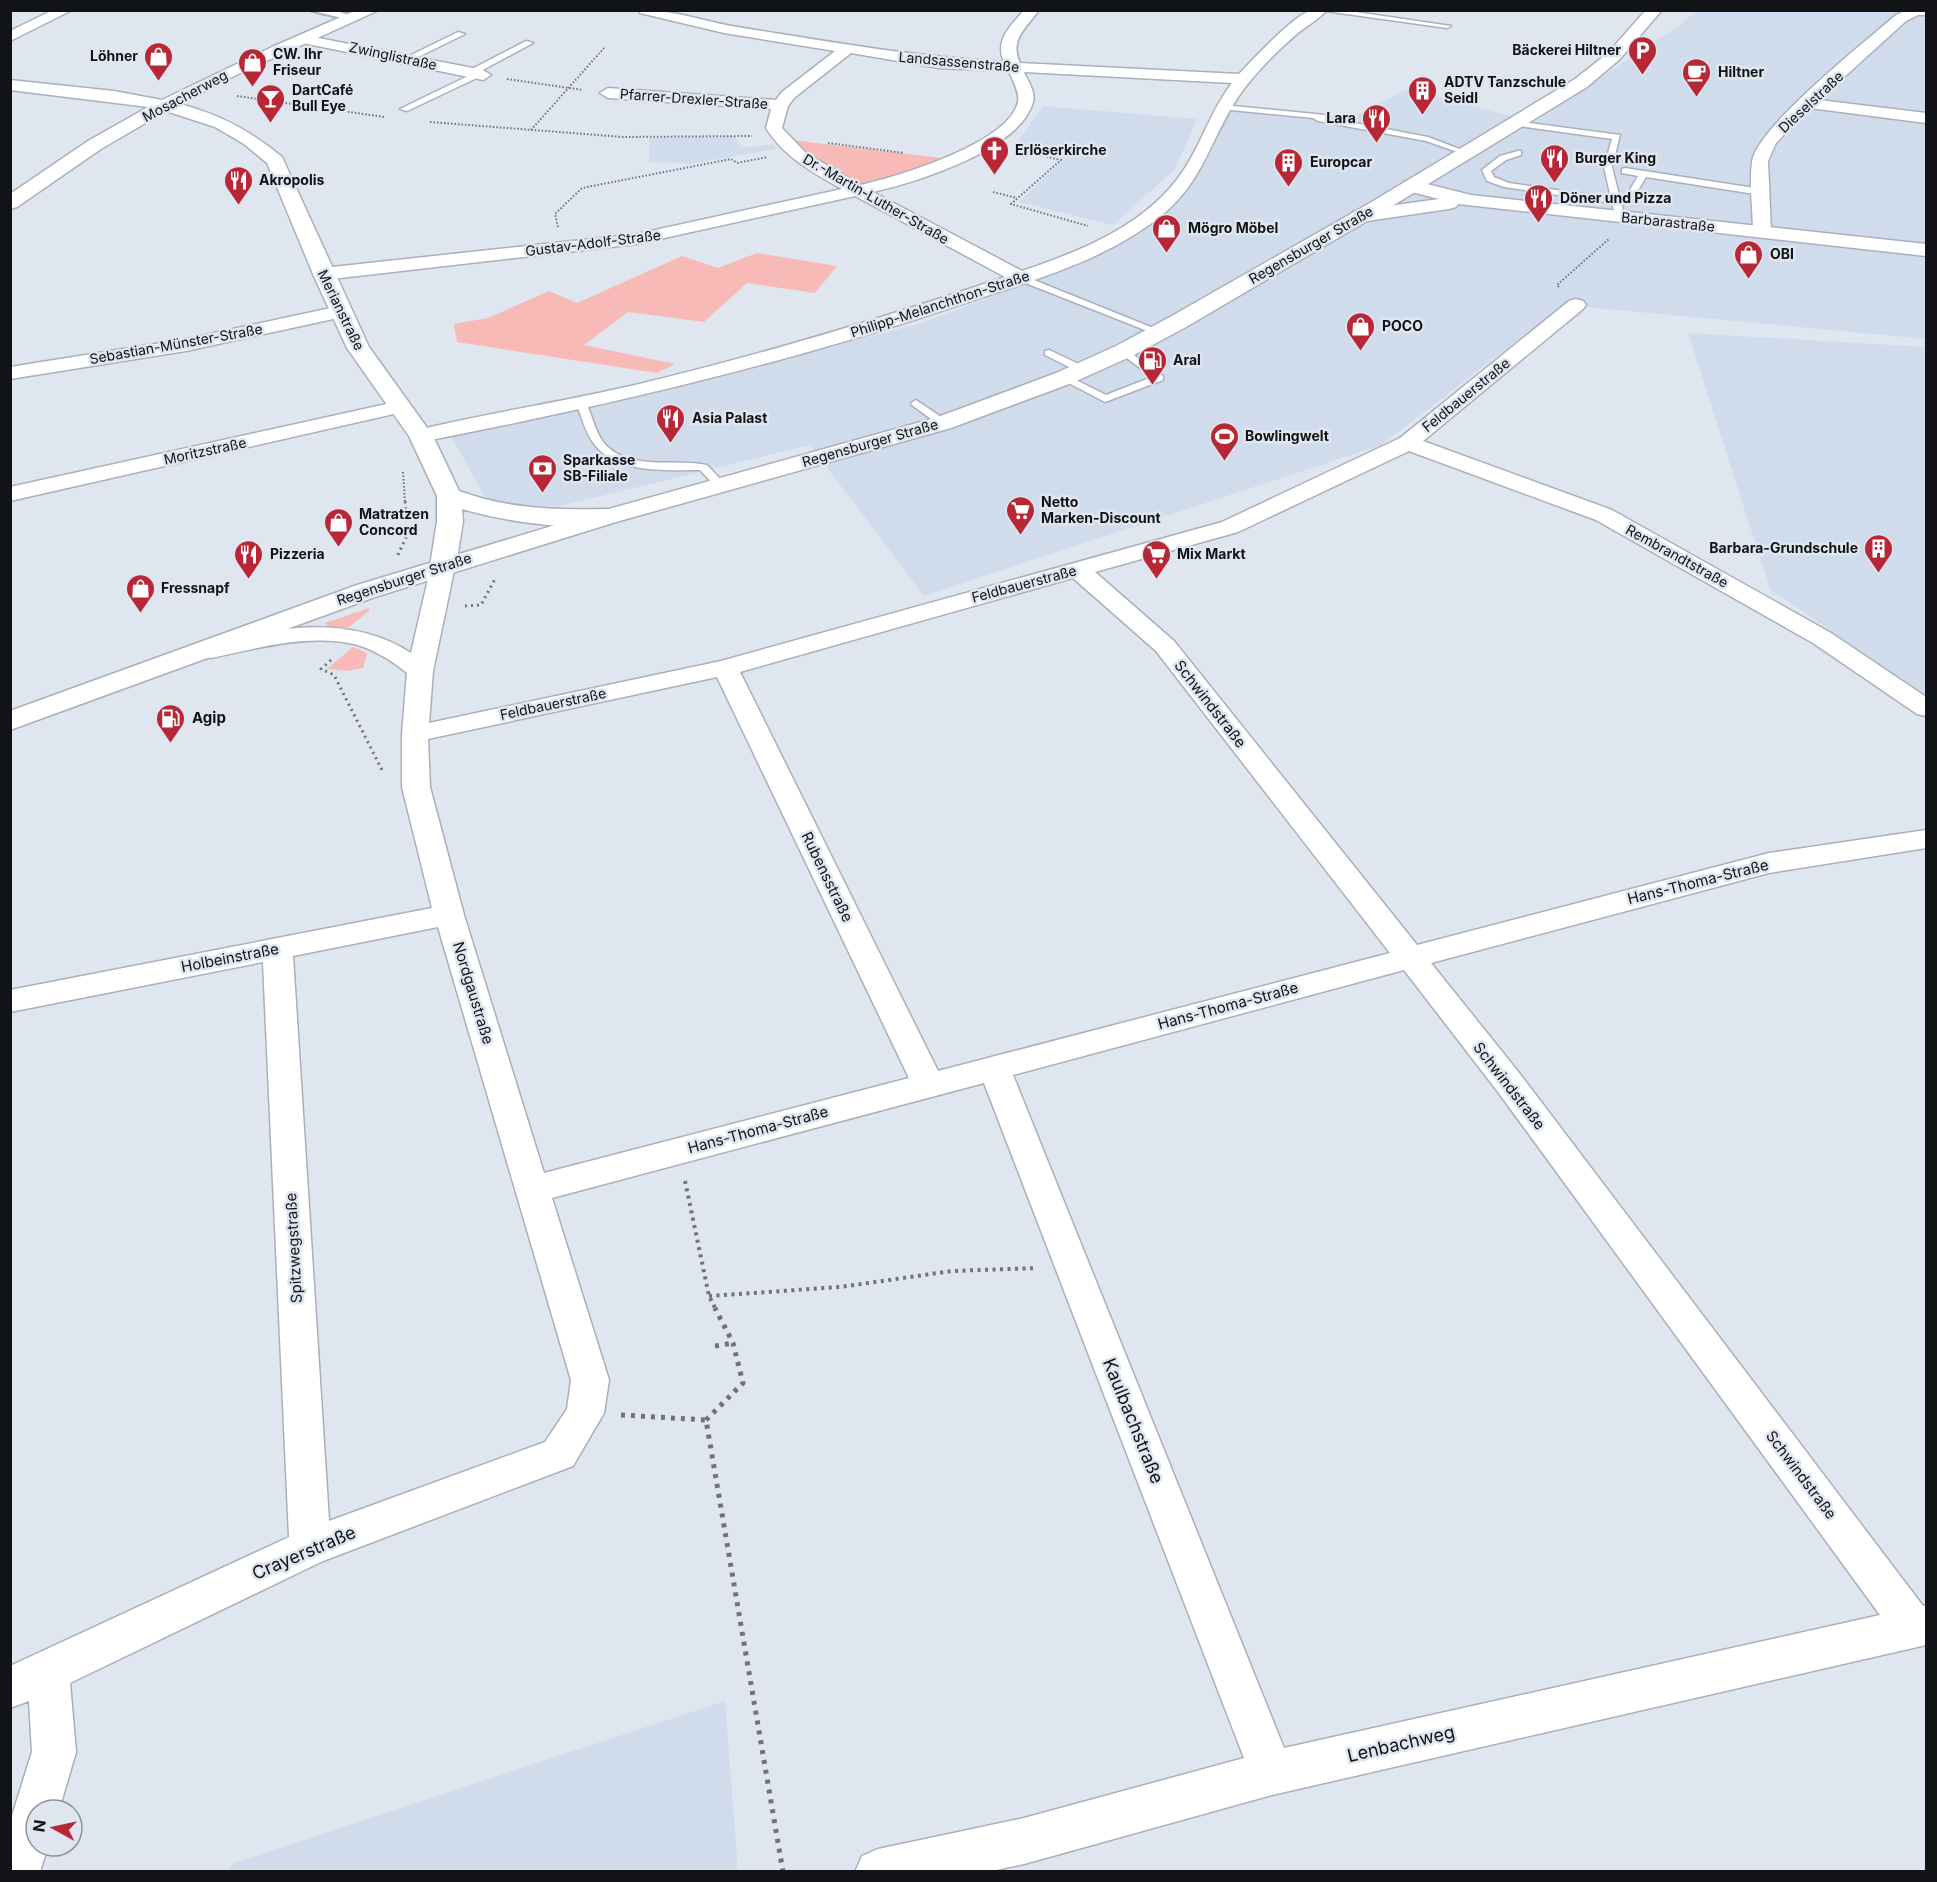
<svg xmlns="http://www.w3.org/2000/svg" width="1937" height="1882" font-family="Inter,sans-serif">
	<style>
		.built { fill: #d0dcec }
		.green { fill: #f8bab7 }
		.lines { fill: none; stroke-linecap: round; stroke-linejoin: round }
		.service-casing { stroke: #a9b0ba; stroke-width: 3 }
		.pedestrian-casing { stroke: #a9b0ba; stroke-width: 4 }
		.minor-casing { stroke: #a9b0ba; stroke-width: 3 }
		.tertiary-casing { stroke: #a9b0ba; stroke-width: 3 }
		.primary-casing { stroke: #a9b0ba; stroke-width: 3 }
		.path-far3 { stroke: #6f737a; stroke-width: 2; stroke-dasharray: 1.5 2; stroke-linecap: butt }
		.path-far2 { stroke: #6f737a; stroke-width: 3; stroke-dasharray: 2 4; stroke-linecap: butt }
		.path-far1 { stroke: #6f737a; stroke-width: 4; stroke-dasharray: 3 4.5; stroke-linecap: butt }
		.path { stroke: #6f737a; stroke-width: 5; stroke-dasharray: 4 6; stroke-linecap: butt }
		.service { fill: #fff; fill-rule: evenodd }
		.pedestrian { fill: #fff; fill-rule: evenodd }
		.minor { fill: #fff; fill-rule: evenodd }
		.tertiary { fill: #fff; fill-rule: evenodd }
		.primary { fill: #fff; fill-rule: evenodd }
		.labels { text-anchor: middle; stroke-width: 5; stroke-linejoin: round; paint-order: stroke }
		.far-poi-label { font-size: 14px; font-weight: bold; fill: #111317; stroke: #dfe6f0; text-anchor: start }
		.far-street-label { font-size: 14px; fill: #111317; stroke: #dfe6f0 }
		.street-label { font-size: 15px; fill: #111317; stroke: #dfe6f0 }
		.poi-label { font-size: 15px; font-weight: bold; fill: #111317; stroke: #dfe6f0; text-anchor: start }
		.near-street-label { font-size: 18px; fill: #111317; stroke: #dfe6f0 }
	</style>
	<rect width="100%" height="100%" fill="#dfe6f0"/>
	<!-- built -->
	<g class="built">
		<path d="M1697,11h229v328l-362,-34 -183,140 -457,151 -114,-151 -250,61 -42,2 -21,-5 -13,-8 -33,-59 86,-17 382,-95 174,-66 47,-24 31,-26 36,-48 24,-52 120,10 56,-29 127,33 147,-98z"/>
		<path d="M1043,106l154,13 -22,50 -62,56 -94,-23 45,-43 -51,-11z"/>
		<path d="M734,136l8,12 31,-4 4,5 -87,15 -41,-2v-24z"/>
		<path d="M1688,333l238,14v349l-156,-107z"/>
		<path d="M725,1701l13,170h-509l2,-7z"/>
	</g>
	<!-- green -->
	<g class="green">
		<path d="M783,139l167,20 -90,30z"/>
		<path d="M757,253l80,13 -22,27 -68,-10 -43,39 -76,-10 -44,33 91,19 -18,9 -200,-31 -3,-18 34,-6 61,-27 28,12 105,-47 36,12z"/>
		<path d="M369,608l1,2 -21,17h-22l-2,-4z"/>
		<path d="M353,647l14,6 -4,15 -16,3 -20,-2z"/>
	</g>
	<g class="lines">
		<defs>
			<g id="service">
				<path d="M1318,10h24l109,16 -4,2z"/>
				<path d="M458,32l7,2 -55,27 -7,-2z"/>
				<path d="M526,41l7,2 -54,29 2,4 -74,35 -7,-2 70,-34 -2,-4z"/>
				<path d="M1223,105l102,10 3,3 100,19 42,16 -4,2 -40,-14 -108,-20 -5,-3 -93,-9v-4z"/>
				<path d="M1514,121l106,14 -8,32 8,32 7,-4 11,-19 -16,-3v-4l3,-1 136,21 4,3 -4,3 -115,-18 -13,22 -11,6 2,12 -4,3 -4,-3 -4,-14 -108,-16 -17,-6 -5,-11 18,-14 18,-5h3v4l-15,5 -15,11 3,6 15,6 102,15 -7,-31 8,-28 -101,-14v-4z"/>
				<path d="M1018,276h6l139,56 -8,2 -137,-54z"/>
				<path d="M1124,348l39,28v4l-58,22 -46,-24 9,-2 38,19 46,-18 -32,-24 -1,-2z"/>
				<path d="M1049,350l38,18 1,2 -9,2 -34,-17v-4z"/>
				<path d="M581,400l5,3c6,12 9,28 17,39 24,30 72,16 104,23l19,20 -2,2h-8l-16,-17c-32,0 -83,4 -105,-25 -10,-12 -13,-28 -19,-42z"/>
				<path d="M916,400l31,21v4h-8l-27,-20 -1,-2z"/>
			</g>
			<path id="pedestrian" d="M309,10h24l26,8 -5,3z"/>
			<g id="minor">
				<path d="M53,10h19l-62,31v-10z"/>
				<path d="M638,10c37,0 64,11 99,17 89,14 177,30 267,35 -10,-22 7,-36 20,-52h15c-13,18 -30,30 -19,53l219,11c13,-14 56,-60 73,-64 5,0 10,0 15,0 -8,9 -20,16 -29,23 -20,17 -39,36 -55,57 -33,45 -37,92 -86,129 -56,43 -126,62 -192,84 -178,61 -360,103 -544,139l-8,-1 -3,-5 3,-5c74,-18 149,-29 222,-46 126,-30 248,-67 370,-108l-150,-81 -218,48 -314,36 -7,-2 -2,-4 2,-4 7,-2 314,-34 205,-45c-30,-17 -58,-32 -76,-61l5,-19 -163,-11 -8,-5 8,-5 168,12 6,-8 53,-41 -111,-18 -84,-20zM851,53l88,15 70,3c3,9 11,21 9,31 -9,41 -121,75 -158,83l-54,-32 -24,-25 6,-22 6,-8zM1024,72l208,11c-21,27 -30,60 -49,88 -36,54 -102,80 -161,100l-149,-79c44,-10 147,-42 160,-90 3,-9 -5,-21 -9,-30z"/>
				<path d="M1906,10h20v5h-8l-12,6 -87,79 107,13v10l-116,-15 -34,35 -8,18 3,71 -3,4h-12l-3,-4c0,-22 -4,-47 -1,-70 4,-34 114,-121 144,-147z"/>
				<path d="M303,35l180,35 8,5 -8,5 -185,-38 -2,-3 2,-3z"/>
				<path d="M1576,299l7,2 3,4 -3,4 -160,132 189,69 219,123 95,64v19l-9,-2 -104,-71 -217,-123 -187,-69 -171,81 -143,40 79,69 243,304 352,-92 157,-23v18l-157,25 -338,90 89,111 403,532 3,-1v40l-654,150 -248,69 -37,8h-132l7,-16 16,-7 146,-31 220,-60 -260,-675 -432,115 57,182 -5,33 -31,53 -250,95 -253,122 6,69 -17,58h-23v36h12l-8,26h-30v-50l22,-70 -3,-51 -19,7v-42l279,-129 -26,-575 -253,50v-22l422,-82 -30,-121v-53l5,-61c-15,-12 -33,-24 -53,-29 -46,-10 -97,4 -143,14l-9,-3 -4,-5 4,-5c68,-17 147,-33 209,8l20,-87 4,-5 8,-2 8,2 4,5 -22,105 -4,52 292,-62 501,-139 178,-84 169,-137zM1073,578l83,73 234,302 -452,118 -198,-399zM717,677l192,401 -365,95 -80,-258 -34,-128 -2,-48zM438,927l133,453 -4,29 -22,33 -216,79 -36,-565zM1404,970l94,122 382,523 -596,133 -271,-673z"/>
				<path d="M340,306l7,2 3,4 -3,4 -161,35 -176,28v-12l176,-28z"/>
				<path d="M400,401l7,2 3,4 -3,4 -397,90v-14z"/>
			</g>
			<g id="tertiary">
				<path d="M357,10h22l-143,65 -56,29c39,10 71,27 102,53l87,190 64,89 26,55c49,18 97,19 148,18l9,3 4,5 -4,5c-43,11 -112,-1 -154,-13l1,12 -7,45 -4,6 -9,2 -9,-2 -4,-6 7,-45v-25l-28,-60 -62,-88 -34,-74 -46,-111 -23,-19 -29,-17 -49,-16 -65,38 -84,58 -7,2v-15l78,-53 60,-34 -138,-17v-10l104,11 48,9 110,-53z"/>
				<path d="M1411,180l60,15 455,49v12l-468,-52 -2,3 -7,2 -89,13 -7,-2 -3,-4 3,-4 7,-2 79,-11 -35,-9 -2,-4 2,-4z"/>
			</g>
			<path id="primary" d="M1646,10h16l-42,49 -33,28 -203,124 -198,116 -54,29 -60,27 -121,45 -335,94 -241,75 -365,133v-19l347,-126 241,-73 337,-94 121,-45 60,-27 54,-29 200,-114 205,-124 33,-26z"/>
		</defs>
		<!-- service casing -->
		<use href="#service" class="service-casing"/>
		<!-- pedestrian casing -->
		<use href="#pedestrian" class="pedestrian-casing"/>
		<!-- minor casing -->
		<use href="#minor" class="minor-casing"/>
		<!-- tertiary casing -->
		<use href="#tertiary" class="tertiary-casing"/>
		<!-- primary casing -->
		<use href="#primary" class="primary-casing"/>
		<!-- path-far3 -->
		<g class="path-far3">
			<path d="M818,10h7"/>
			<path d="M507,79l76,11"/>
			<path d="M237,96l147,21"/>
			<path d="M430,122l193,15 129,-1"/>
			<path d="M531,130l73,-82"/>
			<path d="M828,143l76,10"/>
			<path d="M1019,151l42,9 -50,44 77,22"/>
			<path d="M993,192l24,6"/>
			<path d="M558,227l-3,-13 27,-26 149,-29 6,4 31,-6"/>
			<path d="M1559,287l-2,-2 53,-47"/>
			<path d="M403,472l2,30"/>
		</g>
		<!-- path-far2 -->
		<g class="path-far2">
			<path d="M398,555l10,-22 -3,-32"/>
			<path d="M465,606l16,-1 14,-26"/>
			<path d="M331,660l-10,9 13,6 49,97"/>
		</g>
		<!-- path-far1 -->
		<g class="path-far1">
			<path d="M685,1181l24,115 7,14"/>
			<path d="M709,1296l131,-9 112,-16 85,-3"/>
		</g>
		<!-- path -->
		<g class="path">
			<path d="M715,1346l18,-3"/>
			<path d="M621,1415l85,5 77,452"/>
			<path d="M706,1420l37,-37 -10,-40 -18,-35"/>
		</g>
		<!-- service -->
		<use href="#service" class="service"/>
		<!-- pedestrian -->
		<use href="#pedestrian" class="pedestrian"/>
		<!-- minor -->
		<use href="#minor" class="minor"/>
		<!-- tertiary -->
		<use href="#tertiary" class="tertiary"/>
		<!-- primary -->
		<use href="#primary" class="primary"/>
	</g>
	<!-- icons -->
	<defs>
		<symbol id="parking-pin" viewBox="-11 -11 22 30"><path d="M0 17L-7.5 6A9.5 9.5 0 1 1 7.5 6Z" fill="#b82735" stroke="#dfe6f0"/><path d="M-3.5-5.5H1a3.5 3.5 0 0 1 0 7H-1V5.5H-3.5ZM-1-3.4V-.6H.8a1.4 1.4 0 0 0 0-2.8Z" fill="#fff"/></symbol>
		<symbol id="shop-pin" viewBox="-11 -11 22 30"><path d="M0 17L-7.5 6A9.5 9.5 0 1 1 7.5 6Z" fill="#b82735" stroke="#dfe6f0"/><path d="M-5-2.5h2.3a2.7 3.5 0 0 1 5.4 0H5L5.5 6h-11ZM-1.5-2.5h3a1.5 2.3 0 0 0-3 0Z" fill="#fff"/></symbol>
		<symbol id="cafe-pin" viewBox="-11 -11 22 30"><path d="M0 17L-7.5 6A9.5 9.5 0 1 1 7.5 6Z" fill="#b82735" stroke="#dfe6f0"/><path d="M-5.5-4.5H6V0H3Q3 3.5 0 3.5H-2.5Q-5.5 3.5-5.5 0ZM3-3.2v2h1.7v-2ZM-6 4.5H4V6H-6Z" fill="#fff"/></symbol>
		<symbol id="building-pin" viewBox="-11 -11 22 30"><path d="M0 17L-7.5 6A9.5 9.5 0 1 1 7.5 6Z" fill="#b82735" stroke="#dfe6f0"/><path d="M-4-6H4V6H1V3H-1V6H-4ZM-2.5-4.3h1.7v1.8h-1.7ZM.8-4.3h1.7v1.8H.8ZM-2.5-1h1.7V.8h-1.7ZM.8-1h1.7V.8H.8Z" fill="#fff"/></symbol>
		<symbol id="bar-pin" viewBox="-11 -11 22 30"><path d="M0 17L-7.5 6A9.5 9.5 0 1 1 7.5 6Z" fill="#b82735" stroke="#dfe6f0"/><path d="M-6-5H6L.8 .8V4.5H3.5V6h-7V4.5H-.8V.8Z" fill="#fff"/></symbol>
		<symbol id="restaurant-pin" viewBox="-11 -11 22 30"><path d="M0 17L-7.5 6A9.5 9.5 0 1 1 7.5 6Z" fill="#b82735" stroke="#dfe6f0"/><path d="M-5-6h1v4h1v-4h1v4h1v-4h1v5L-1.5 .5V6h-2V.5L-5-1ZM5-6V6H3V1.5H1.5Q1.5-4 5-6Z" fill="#fff"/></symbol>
		<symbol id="church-pin" viewBox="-11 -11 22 30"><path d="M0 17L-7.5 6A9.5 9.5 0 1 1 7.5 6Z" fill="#b82735" stroke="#dfe6f0"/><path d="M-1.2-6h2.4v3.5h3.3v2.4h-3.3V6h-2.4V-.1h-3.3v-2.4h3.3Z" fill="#fff"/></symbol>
		<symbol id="fuel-pin" viewBox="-11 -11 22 30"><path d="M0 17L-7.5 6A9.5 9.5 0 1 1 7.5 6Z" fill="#b82735" stroke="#dfe6f0"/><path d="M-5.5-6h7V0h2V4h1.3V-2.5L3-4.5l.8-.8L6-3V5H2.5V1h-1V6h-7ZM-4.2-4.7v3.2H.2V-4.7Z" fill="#fff"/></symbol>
		<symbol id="stadium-pin" viewBox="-11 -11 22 30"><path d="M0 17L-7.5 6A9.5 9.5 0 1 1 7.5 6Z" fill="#b82735" stroke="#dfe6f0"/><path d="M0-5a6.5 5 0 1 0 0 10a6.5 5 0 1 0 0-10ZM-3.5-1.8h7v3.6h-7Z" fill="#fff"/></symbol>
		<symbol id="bank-pin" viewBox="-11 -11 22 30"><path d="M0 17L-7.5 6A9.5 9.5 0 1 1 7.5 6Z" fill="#b82735" stroke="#dfe6f0"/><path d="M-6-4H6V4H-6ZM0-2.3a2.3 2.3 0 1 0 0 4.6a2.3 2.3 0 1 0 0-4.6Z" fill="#fff"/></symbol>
		<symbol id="supermarket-pin" viewBox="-11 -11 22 30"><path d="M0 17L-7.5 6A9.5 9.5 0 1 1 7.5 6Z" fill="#b82735" stroke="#dfe6f0"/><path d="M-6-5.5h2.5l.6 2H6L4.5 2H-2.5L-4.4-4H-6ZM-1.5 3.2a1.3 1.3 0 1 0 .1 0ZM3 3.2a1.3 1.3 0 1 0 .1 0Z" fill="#fff"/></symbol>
	</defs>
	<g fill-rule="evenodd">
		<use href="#parking-pin" x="1626" y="34" width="33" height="45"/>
		<use href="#shop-pin" x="142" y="40" width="33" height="45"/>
		<use href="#shop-pin" x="236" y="46" width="33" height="45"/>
		<use href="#cafe-pin" x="1680" y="56" width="33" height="45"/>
		<use href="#building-pin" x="1406" y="74" width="33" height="45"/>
		<use href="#bar-pin" x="254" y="82" width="33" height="45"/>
		<use href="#restaurant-pin" x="1360" y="102" width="33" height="45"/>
		<use href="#church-pin" x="978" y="134" width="33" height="45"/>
		<use href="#restaurant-pin" x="1538" y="142" width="33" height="45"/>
		<use href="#building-pin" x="1272" y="146" width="33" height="45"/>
		<use href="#restaurant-pin" x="222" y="164" width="33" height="45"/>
		<use href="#restaurant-pin" x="1522" y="182" width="33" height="45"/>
		<use href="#shop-pin" x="1150" y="212" width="33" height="45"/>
		<use href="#shop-pin" x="1732" y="238" width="33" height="45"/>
		<use href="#shop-pin" x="1344" y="310" width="33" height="45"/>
		<use href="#fuel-pin" x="1136" y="344" width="33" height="45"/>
		<use href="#restaurant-pin" x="654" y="402" width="33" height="45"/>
		<use href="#stadium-pin" x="1208" y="420" width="33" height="45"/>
		<use href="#bank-pin" x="526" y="452" width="33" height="45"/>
		<use href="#supermarket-pin" x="1004" y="494" width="33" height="45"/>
		<use href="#shop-pin" x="322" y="506" width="33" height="45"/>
		<use href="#building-pin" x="1862" y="532" width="33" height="45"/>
		<use href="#restaurant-pin" x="232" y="538" width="33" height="45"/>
		<use href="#supermarket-pin" x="1140" y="538" width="33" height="45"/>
		<use href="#shop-pin" x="124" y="572" width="33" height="45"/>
		<use href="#fuel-pin" x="154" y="702" width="33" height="45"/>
	</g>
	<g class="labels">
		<!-- far-poi labels -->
		<g class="far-poi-label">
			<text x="1621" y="55" text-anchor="end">Bäckerei Hiltner</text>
			<text x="273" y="59">CW. Ihr<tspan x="273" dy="16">Friseur</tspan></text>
			<text x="138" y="61" text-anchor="end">Löhner</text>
			<text x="1718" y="77">Hiltner</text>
			<text x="1444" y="87">ADTV Tanzschule<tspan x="1444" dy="16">Seidl</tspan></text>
			<text x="292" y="95">DartCafé<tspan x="292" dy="16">Bull Eye</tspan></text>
			<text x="1356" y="123" text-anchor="end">Lara</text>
			<text x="1015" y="155">Erlöserkirche</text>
			<text x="1575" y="163">Burger King</text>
			<text x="1310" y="167">Europcar</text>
			<text x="259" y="185">Akropolis</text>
			<text x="1560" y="203">Döner und Pizza</text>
			<text x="1188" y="233">Mögro Möbel</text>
			<text x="1770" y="259">OBI</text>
			<text x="1382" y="331">POCO</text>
			<text x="1173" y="365">Aral</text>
			<text x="692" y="423">Asia Palast</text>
			<text x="1245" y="441">Bowlingwelt</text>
			<text x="563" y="465">Sparkasse<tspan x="563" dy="16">SB-Filiale</tspan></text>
			<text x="1041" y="507">Netto<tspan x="1041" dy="16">Marken-Discount</tspan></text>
			<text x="359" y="519">Matratzen<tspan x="359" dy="16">Concord</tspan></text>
			<text x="1858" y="553" text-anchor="end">Barbara-Grundschule</text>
			<text x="270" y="559">Pizzeria</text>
			<text x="1177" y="559">Mix Markt</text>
			<text x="161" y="593">Fressnapf</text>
		</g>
		<!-- far-street labels -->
		<g class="far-street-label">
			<text transform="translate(393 56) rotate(12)" y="5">Zwinglistraße</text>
			<text transform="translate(959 62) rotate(5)" y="5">Landsassenstraße</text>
			<text transform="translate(185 96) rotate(-28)" y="5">Mosacherweg</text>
			<text transform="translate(694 99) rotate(4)" y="5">Pfarrer-Drexler-Straße</text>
			<text transform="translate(1811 102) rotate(-43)" y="5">Dieselstraße</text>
			<text transform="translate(876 199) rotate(30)" y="5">Dr.-Martin-Luther-Straße</text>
			<text transform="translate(1668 222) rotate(6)" y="5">Barbarastraße</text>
			<text transform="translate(593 243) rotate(-7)" y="5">Gustav-Adolf-Straße</text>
			<text transform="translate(1311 245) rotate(-30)" y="5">Regensburger Straße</text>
			<text transform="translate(940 304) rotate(-18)" y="5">Philipp-Melanchthon-Straße</text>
			<text transform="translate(341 310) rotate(64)" y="5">Merianstraße</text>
			<text transform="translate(176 344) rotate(-10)" y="5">Sebastian-Münster-Straße</text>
			<text transform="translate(1466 395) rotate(-39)" y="5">Feldbauerstraße</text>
			<text transform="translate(870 443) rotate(-16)" y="5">Regensburger Straße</text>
			<text transform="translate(205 451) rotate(-12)" y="5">Moritzstraße</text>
			<text transform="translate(1677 556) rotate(29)" y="5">Rembrandtstraße</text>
			<text transform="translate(404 579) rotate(-18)" y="5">Regensburger Straße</text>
			<text transform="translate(1024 584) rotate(-15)" y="5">Feldbauerstraße</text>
			<text transform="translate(553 704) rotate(-12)" y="5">Feldbauerstraße</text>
		</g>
		<!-- street labels -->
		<g class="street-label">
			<text transform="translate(1210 704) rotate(52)" y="5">Schwindstraße</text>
			<text transform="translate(827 877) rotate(64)" y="5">Rubensstraße</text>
			<text transform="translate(1698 882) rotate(-14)" y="5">Hans-Thoma-Straße</text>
			<text transform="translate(230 958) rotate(-11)" y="5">Holbeinstraße</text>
			<text transform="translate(473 993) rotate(73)" y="5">Nordgaustraße</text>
			<text transform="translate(1228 1006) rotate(-15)" y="5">Hans-Thoma-Straße</text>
			<text transform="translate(1509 1086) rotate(52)" y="5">Schwindstraße</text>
			<text transform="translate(758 1130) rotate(-15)" y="5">Hans-Thoma-Straße</text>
			<text transform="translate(294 1248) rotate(-93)" y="5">Spitzwegstraße</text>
			<text transform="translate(1801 1475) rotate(53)" y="5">Schwindstraße</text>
		</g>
		<!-- poi labels -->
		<g class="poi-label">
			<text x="192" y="723">Agip</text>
		</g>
		<!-- near-street labels -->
		<g class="near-street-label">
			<text transform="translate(1133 1421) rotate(68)" y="6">Kaulbachstraße</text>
			<text transform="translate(304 1553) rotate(-23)" y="6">Crayerstraße</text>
			<text transform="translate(1401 1744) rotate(-13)" y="6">Lenbachweg</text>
		</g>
	</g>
	<!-- border -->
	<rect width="1937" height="1882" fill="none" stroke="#111317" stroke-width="24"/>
	<!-- north arrow -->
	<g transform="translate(54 1828) rotate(278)"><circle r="28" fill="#dfe6f0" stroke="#8d9299" stroke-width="1.5"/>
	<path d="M0-4.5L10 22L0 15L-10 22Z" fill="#b82735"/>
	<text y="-9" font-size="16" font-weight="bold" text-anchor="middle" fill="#111317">N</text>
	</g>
</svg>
